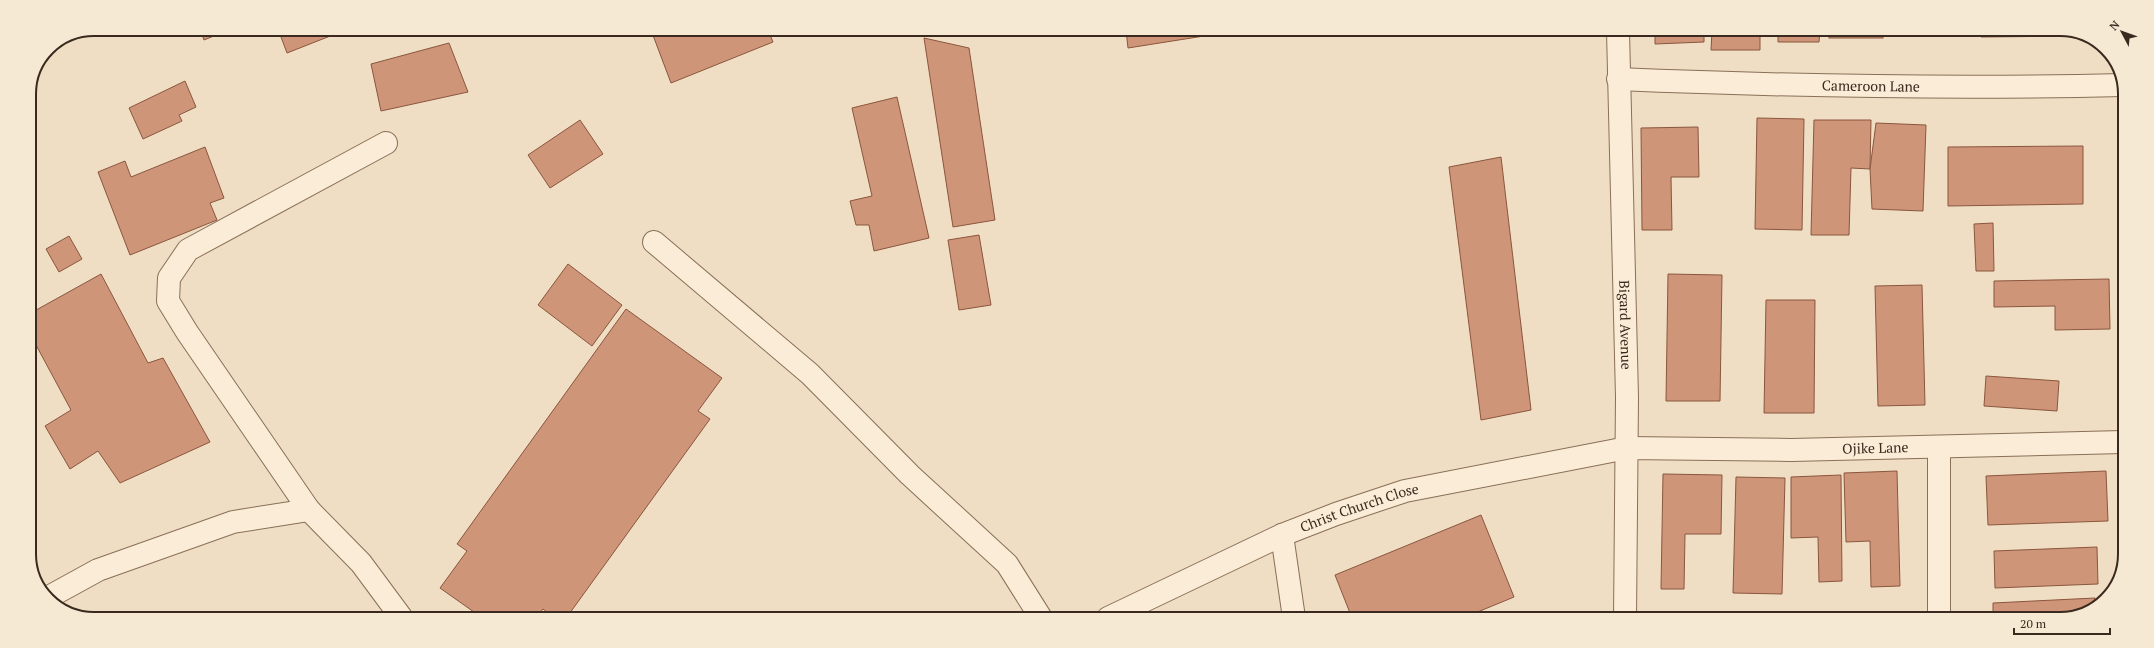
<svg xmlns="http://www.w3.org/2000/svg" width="2154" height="648" font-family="'PT Serif',serif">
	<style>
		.building { fill: #ce9578; stroke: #8a563e }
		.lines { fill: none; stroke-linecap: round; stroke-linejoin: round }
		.minor-casing { stroke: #8a6f59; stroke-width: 24 }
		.minor { stroke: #faecd6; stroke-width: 22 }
		.labels { text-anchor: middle; stroke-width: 3; stroke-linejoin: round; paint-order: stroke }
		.street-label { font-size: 14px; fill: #39291e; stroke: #f6e9d3 }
		.rim { fill: none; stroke: #39291e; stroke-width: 2 }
	</style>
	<rect width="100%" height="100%" fill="#efdec3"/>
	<!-- building -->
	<g class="building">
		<path d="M200,29h31l-27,11z"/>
		<path d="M278,29h70l-61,24z"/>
		<path d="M651,30h117l5,12 -102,41z"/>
		<path d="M1126,30h116l-114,18z"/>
		<path d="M1655,31h49v11l-49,2z"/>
		<path d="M1712,31h48v19h-49z"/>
		<path d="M1778,31h42l-1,11h-41z"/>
		<rect x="1829" y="31" width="54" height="7"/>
		<path d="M1893,31h54v3h-53z"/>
		<path d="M1981,31h96l8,5 -104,1z"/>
		<path d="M924,38l45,10 26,172 -42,7z"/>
		<path d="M449,43l19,49 -87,19 -10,-47z"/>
		<path d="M185,81l11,26 -17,8 3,6 -39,18 -14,-31z"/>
		<path d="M897,97l32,141 -55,13 -5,-26h-13l-6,-24 22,-5 -20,-88z"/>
		<path d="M1757,118l47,1 -2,111 -47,-1z"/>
		<path d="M580,120l23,34 -53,34 -22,-33z"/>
		<path d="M1814,120h57l-1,49 -19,-1 -2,67h-38z"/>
		<path d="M1876,123l50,2 -3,86 -51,-2 -2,-40z"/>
		<path d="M1698,127l1,50h-28l1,53h-30l-1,-102z"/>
		<path d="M2083,146v58l-135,2v-59z"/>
		<path d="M205,147l19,51 -14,5 7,17 -87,35 -32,-83 27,-11 6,16z"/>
		<path d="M1501,157l30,253 -50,10 -32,-253z"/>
		<path d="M1993,223l1,48h-18l-2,-47z"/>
		<path d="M979,235l12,70 -32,5 -11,-70z"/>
		<path d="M69,236l13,23 -23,13 -13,-23z"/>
		<path d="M568,264l54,41 -30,41 -54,-41z"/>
		<path d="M101,274l47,89 15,-5 47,84 -90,41 -22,-32 -28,18 -25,-43 26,-16 -42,-78v-18z"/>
		<path d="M1668,274l54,1 -2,126h-54z"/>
		<path d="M2109,279l1,50 -55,1v-24l-61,1v-26z"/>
		<path d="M1922,285l3,120 -47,1 -3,-120z"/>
		<path d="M1766,300h49l-1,113h-50z"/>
		<path d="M626,309l96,69 -24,33 12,8 -143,198h-13l-11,-8 -7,8h-55l-41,-29 27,-37 -10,-7z"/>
		<path d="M1986,376l73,5 -2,30 -73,-5z"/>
		<path d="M1897,471l3,115 -29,1 -1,-46 -24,1 -2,-69z"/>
		<path d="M2106,471l2,50 -120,4 -2,-49z"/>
		<path d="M1663,474l59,1 -1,59h-36l-1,55h-23z"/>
		<path d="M1841,475l1,106 -23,1 -1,-45 -27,1v-61z"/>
		<path d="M1736,477l49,1 -3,116 -49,-1z"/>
		<path d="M1481,515l33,82 -51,21h-111l-17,-43z"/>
		<path d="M2097,547l1,37 -103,4 -1,-37z"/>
		<path d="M2095,598v9l-34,12h-68v-16z"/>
	</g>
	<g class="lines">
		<defs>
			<g id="minor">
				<path id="s1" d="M1618,31l9,366 -2,222"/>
				<path id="s2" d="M1618,79c168,7 337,10 505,6"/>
				<path d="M386,143l-198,107 -19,28 -1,23 19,31 122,178 52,53 40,54"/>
				<path d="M654,242l156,132 100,101 97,89 34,54"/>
				<path d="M1282,535l12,83"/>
				<path d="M47,598l51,-28 135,-48 76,-12"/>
				<path id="s3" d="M1108,618l174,-83 54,-21 69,-23 222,-43 164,2 332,-8"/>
				<path d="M1939,619v-171"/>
			</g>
		</defs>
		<!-- minor casing -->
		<use href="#minor" class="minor-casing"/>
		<!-- minor -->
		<use href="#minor" class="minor"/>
	</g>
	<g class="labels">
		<!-- street labels -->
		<g class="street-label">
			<text dy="5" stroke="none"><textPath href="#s2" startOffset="253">Cameroon Lane</textPath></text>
			<text dy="5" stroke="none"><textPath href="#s1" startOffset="294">Bigard Avenue</textPath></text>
			<text dy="5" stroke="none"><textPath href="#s3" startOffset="798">Ojike Lane</textPath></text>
			<text dy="5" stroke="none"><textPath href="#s3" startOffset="275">Christ Church Close</textPath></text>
		</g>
	</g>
	<!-- crop -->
	<path d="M0 0H2154V648H0ZM94 36H2060A58 58 0 0 1 2118 94V554A58 58 0 0 1 2060 612H94A58 58 0 0 1 36 554V94A58 58 0 0 1 94 36Z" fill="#f6e9d3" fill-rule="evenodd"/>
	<path class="rim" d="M94 36H2060A58 58 0 0 1 2118 94V554A58 58 0 0 1 2060 612H94A58 58 0 0 1 36 554V94A58 58 0 0 1 94 36Z"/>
	<!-- north arrow -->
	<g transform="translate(2122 32) rotate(311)" stroke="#f6e9d3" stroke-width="3" paint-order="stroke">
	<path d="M0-3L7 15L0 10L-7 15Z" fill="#39291e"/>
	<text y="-6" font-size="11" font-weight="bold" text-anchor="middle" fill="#39291e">N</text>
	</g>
	<!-- scale -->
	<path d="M2014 628v6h96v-6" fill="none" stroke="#39291e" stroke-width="2"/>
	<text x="2020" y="628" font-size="12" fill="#39291e" stroke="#f6e9d3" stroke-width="3" paint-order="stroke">20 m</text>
</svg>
